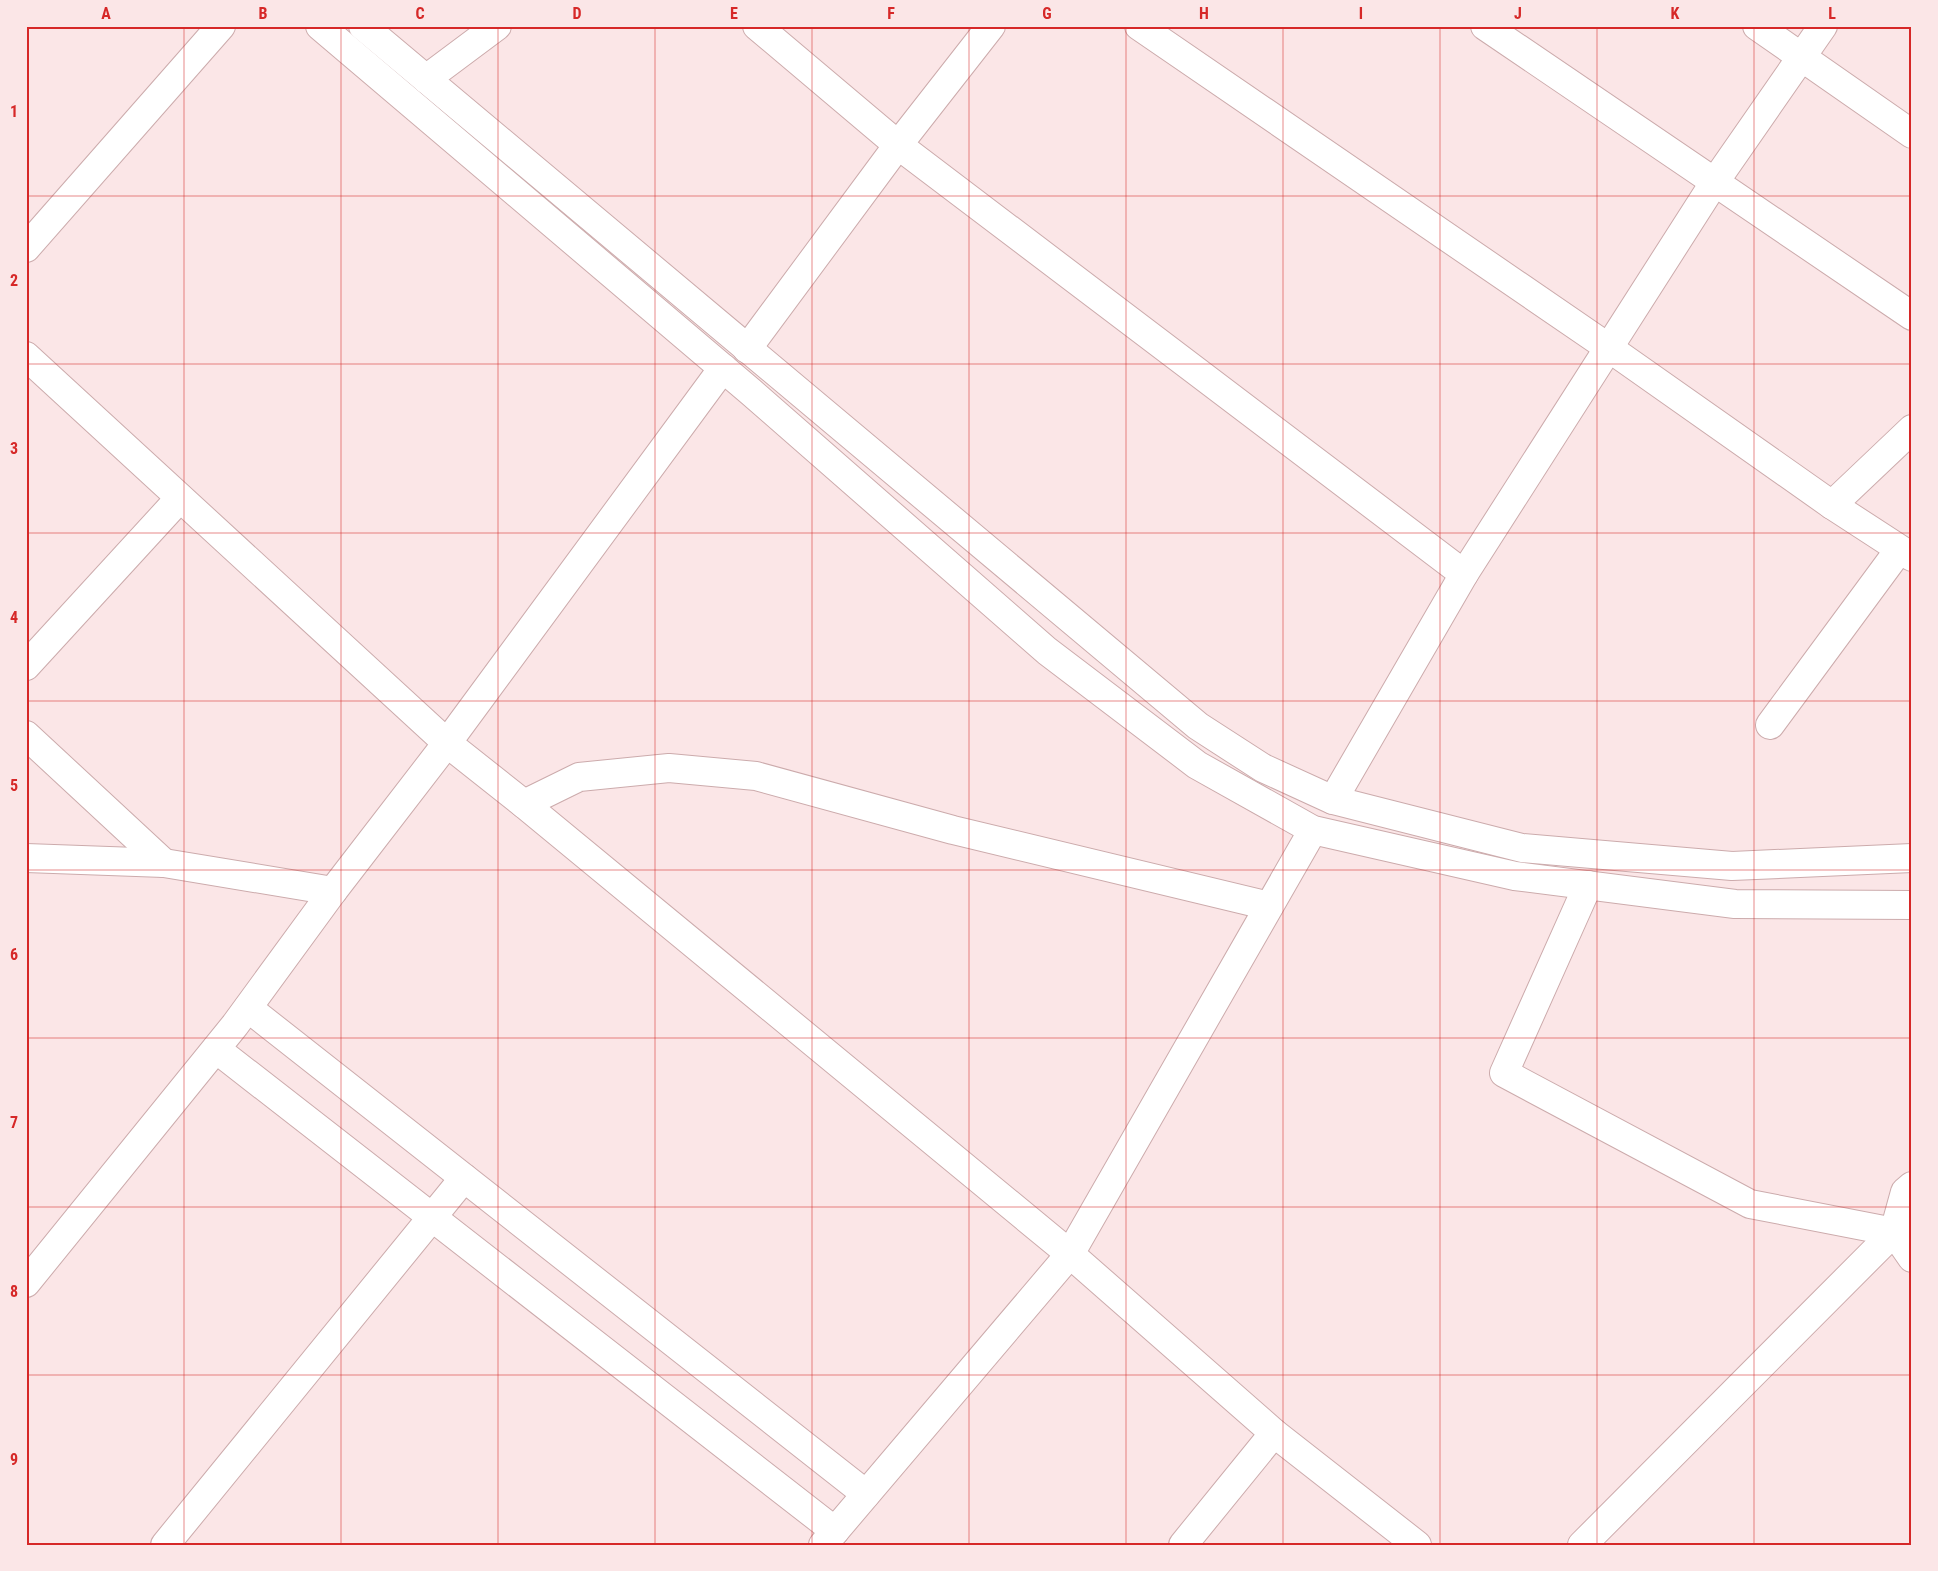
<svg xmlns="http://www.w3.org/2000/svg" width="1938" height="1571" font-family="'Roboto Condensed',sans-serif">
	<style>
		.lines { fill: none; stroke-linecap: round; stroke-linejoin: round }
		.minor-casing { stroke: #ccabac; stroke-width: 30 }
		.secondary-casing { stroke: #ccabac; stroke-width: 30 }
		.minor { stroke: #fff; stroke-width: 28 }
		.secondary { stroke: #fff; stroke-width: 28 }
		.grid { fill: none; stroke: #d62828; stroke-width: 1; stroke-opacity: 0.55 }
		.neatline { fill: none; stroke: #d62828; stroke-width: 2 }
		.grid-label { font-size: 16px; text-anchor: middle; font-weight: bold; fill: #d62828 }
	</style>
	<rect width="100%" height="100%" fill="#fbe6e7"/>
	<g class="lines">
		<defs>
			<g id="minor">
				<path d="M757,26l141,119 566,429"/>
				<path d="M1139,26l470,322 223,157 80,52"/>
				<path d="M1485,26l427,290"/>
				<path d="M1757,26l155,108"/>
				<path d="M426,79l71,-53"/>
				<path d="M26,248l195,-222"/>
				<path d="M747,349l151,-204 93,-119"/>
				<path d="M26,356l421,387 77,61 546,450 204,179 143,112"/>
				<path d="M1832,505l80,-76"/>
				<path d="M26,666l154,-168"/>
				<path d="M1770,725l129,-175"/>
				<path d="M26,735l138,128"/>
				<path d="M1333,800l131,-226 250,-391 109,-157"/>
				<path d="M524,804l55,-27 90,-9 87,8 197,54 316,76"/>
				<path d="M26,858l138,5 169,28"/>
				<path d="M1588,885l-84,188 246,131 144,28 18,26"/>
				<path d="M248,1008l618,486"/>
				<path d="M216,1049l619,482"/>
				<path d="M26,1283l209,-258 98,-134 114,-148 276,-375"/>
				<path d="M165,1545l299,-367"/>
				<path d="M823,1545l247,-291 243,-424"/>
				<path d="M1183,1545l91,-112"/>
			</g>
			<g id="secondary">
				<path d="M320,26l431,366 296,259 150,114 116,65 202,46 220,28 177,1"/>
				<path d="M363,26l835,700 65,42 70,32 189,48 210,18 180,-8"/>
				<path d="M1894,1232l11,-40 7,-6"/>
				<path d="M1582,1545l312,-313 18,-8"/>
			</g>
		</defs>
		<!-- minor casing -->
		<use href="#minor" class="minor-casing"/>
		<!-- secondary casing -->
		<use href="#secondary" class="secondary-casing"/>
		<!-- minor -->
		<use href="#minor" class="minor"/>
		<!-- secondary -->
		<use href="#secondary" class="secondary"/>
	</g>
	<!-- grid -->
	<path class="grid" d="M184,26v1519M341,26v1519M498,26v1519M655,26v1519M812,26v1519M969,26v1519M1126,26v1519M1283,26v1519M1440,26v1519M1597,26v1519M1754,26v1519M26,196h1886M26,364h1886M26,533h1886M26,701h1886M26,870h1886M26,1038h1886M26,1207h1886M26,1375h1886"/>
	<!-- border -->
	<rect width="1938" height="1571" fill="none" stroke="#fbe6e7" stroke-width="55"/>
	<rect x="28" y="28" width="1882" height="1516" class="neatline"/>
	<g class="grid-label">
		<text x="106" y="19">A</text>
		<text x="263" y="19">B</text>
		<text x="420" y="19">C</text>
		<text x="577" y="19">D</text>
		<text x="734" y="19">E</text>
		<text x="891" y="19">F</text>
		<text x="1047" y="19">G</text>
		<text x="1204" y="19">H</text>
		<text x="1361" y="19">I</text>
		<text x="1518" y="19">J</text>
		<text x="1675" y="19">K</text>
		<text x="1832" y="19">L</text>
		<text x="14" y="117">1</text>
		<text x="14" y="286">2</text>
		<text x="14" y="454">3</text>
		<text x="14" y="623">4</text>
		<text x="14" y="791">5</text>
		<text x="14" y="960">6</text>
		<text x="14" y="1128">7</text>
		<text x="14" y="1297">8</text>
		<text x="14" y="1465">9</text>
	</g>
</svg>
